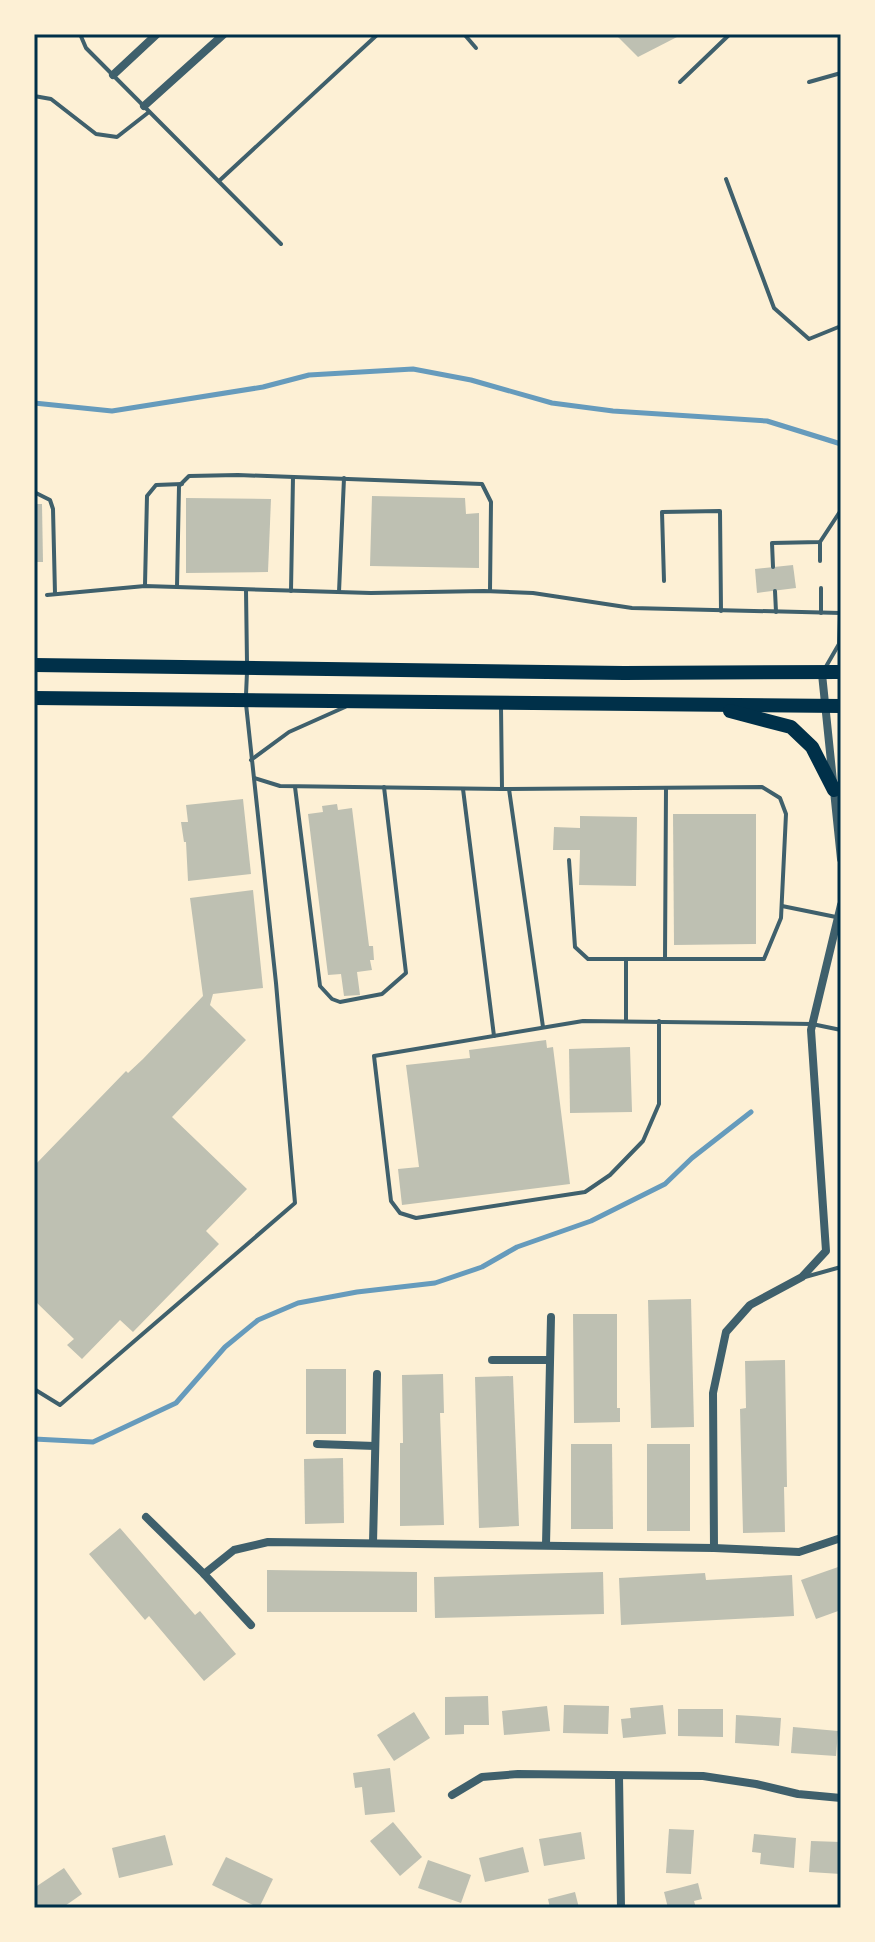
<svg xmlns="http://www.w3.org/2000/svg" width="875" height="1942" font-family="'Roboto Serif',serif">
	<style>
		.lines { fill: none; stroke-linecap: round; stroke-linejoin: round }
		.stream { stroke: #669bbc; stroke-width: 5 }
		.building { fill: #bec0b2 }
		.service { stroke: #3f606c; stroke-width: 4 }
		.minor { stroke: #3f606c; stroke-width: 8 }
		.primary { stroke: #003049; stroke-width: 14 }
		.neatline { fill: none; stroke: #003049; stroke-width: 3 }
	</style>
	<rect width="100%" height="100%" fill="#fdf0d5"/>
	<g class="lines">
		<!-- stream -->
		<g class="stream">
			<path d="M34,403l78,8 151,-24 46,-12 104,-6 58,11 81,23 61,8 154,10 74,23"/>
			<path d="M34,1439l59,3 83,-39 49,-56 33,-27 40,-17 59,-11 78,-9 47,-16 35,-20 74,-26 74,-37 27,-26 59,-46"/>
		</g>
	</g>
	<!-- building -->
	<g class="building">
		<path d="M615,34h60l2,3 -39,20z"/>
		<path d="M372,496l93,2 1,16 13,-1v55l-109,-2z"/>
		<path d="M186,498l85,1 -3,73 -82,1z"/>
		<path d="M34,504h8l1,58h-9z"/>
		<path d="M793,565l3,23 -39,5 -2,-24z"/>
		<path d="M243,799l8,75 -63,7 -2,-39h-2l-3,-20h7l-2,-17z"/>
		<path d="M337,804l1,6 14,-2 17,138h4l1,14h-4l2,10 -15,2 3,23 -16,1 -3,-22 -13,1 -20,-161 15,-2 -1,-6z"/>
		<path d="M673,814h83v130l-82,1z"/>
		<path d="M580,816l57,1 -1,69 -57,-1 1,-35h-27l1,-23 26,1z"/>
		<path d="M253,890l10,98 -50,6 -3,11 36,35 -74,77 75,72 -41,42 13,13 -86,88 -13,-12 -38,39 -15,-14 7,-6 -40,-39v-134l92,-95 2,2 15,-14 60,-63 -13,-98z"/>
		<path d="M546,1040l1,8 6,-1 17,137 -168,21 -4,-36 21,-2 -13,-102 64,-7 -1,-8z"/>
		<path d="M630,1047l2,65 -62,1 -1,-64z"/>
		<path d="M691,1299l3,128 -43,1 -3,-128z"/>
		<path d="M573,1314h44v94h3v14l-46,1z"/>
		<path d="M785,1360l2,127h-3l1,45 -42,1 -3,-124 6,-1 -1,-47z"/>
		<rect x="306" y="1369" width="40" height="65"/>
		<path d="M443,1374l1,39h-4l4,112 -44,1v-83h3l-1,-68z"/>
		<path d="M513,1376l6,150 -40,2 -4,-151z"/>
		<path d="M571,1444h41l1,85h-42z"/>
		<rect x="647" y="1444" width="43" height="87"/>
		<path d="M343,1458l1,65 -39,1 -1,-65z"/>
		<path d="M120,1528l75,87 5,-4 36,43 -32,27 -55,-65 -4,4 -56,-66z"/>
		<path d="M841,1566v44l-25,9 -15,-39z"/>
		<path d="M267,1570l150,2v40h-150z"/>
		<path d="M603,1572l1,42 -169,4 -1,-41z"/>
		<path d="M705,1573l1,7 86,-5 2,41 -173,9 -2,-47z"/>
		<path d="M488,1696l1,29h-25v9l-19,1v-38z"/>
		<path d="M564,1705l45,1 -1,28 -45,-1z"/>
		<path d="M663,1705l3,29 -43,4 -2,-19 10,-1 -1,-10z"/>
		<path d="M547,1706l3,25 -46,4 -2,-24z"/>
		<path d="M678,1709h45v28l-45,-1z"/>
		<path d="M414,1712l16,26 -36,23 -17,-26z"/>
		<path d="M736,1715l45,3 -2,28 -44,-3z"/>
		<path d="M793,1727l45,4 -2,25 -45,-3z"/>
		<path d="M390,1768l5,44 -30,3 -3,-28 -7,1 -2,-15z"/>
		<path d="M393,1822l29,35 -22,19 -30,-35z"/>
		<path d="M669,1829l25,1 -3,44 -25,-1z"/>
		<path d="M581,1832l4,27 -41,7 -5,-27z"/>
		<path d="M754,1834l42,4 -2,30 -34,-4 1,-11 -9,-1z"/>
		<path d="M165,1835l8,30 -54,13 -7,-30z"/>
		<path d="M811,1841l30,1v32l-32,-2z"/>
		<path d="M523,1847l6,25 -44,10 -6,-24z"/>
		<path d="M226,1857l47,22 -14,29 -47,-23z"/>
		<path d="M428,1860l43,15 -10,28 -43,-15z"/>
		<path d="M64,1868l18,26 -20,14h-25l-3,-4v-16z"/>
		<path d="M698,1883l4,16 -8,2 2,7h-28l-4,-16z"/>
		<path d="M575,1892l4,16h-29l-2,-9z"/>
	</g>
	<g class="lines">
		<!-- service -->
		<g class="service">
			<path d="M80,34l6,14 195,196"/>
			<path d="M464,34l12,14"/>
			<path d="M680,82l50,-48"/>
			<path d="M809,82l32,-9"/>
			<path d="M34,96l17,3 45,35 21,3 32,-25"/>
			<path d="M726,179l48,129 35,31 32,-13"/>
			<path d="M219,181l159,-147"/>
			<path d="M34,492l16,8 3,9 2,85"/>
			<path d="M820,542v19"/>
			<path d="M773,567l-1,-24 48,-1 21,-32"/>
			<path d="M664,581l-2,-69 58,-1 1,100"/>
			<path d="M145,585l2,-89 9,-11 26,-1"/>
			<path d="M177,587l2,-101 10,-10 49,-1 244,9 9,18 -1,89"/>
			<path d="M821,588v25"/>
			<path d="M246,590l1,73"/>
			<path d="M291,591l2,-114"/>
			<path d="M775,591l1,21"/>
			<path d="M339,592l5,-114"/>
			<path d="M47,595l98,-9 226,7 113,-2 49,2 99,15 209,5"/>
			<path d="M840,613l-1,31 2,7"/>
			<path d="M824,670l15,-26"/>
			<path d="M246,695l1,-23"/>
			<path d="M501,707l1,82 260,-2 18,11 6,16 -5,104 -17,41h-176l-13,-12 -6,-87"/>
			<path d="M251,760l38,-28 56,-25"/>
			<path d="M254,778l26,8 222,3"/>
			<path d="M295,787l25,199 12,13 8,3 42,-8 24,-21 -22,-186"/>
			<path d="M463,789l31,247"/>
			<path d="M509,789l34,238"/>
			<path d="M782,906l54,11"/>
			<path d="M665,959l1,-171"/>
			<path d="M626,1021v-62"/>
			<path d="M659,1021v83l-16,37 -33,34 -25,17 -169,26 -16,-5 -9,-12 -17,-145 209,-35 229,3 29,6"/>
			<path d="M805,1277l36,-10"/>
			<path d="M34,1389l26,16 235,-202 -19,-220 -30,-279"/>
		</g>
		<!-- minor -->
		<g class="minor">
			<path d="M113,75l44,-41"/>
			<path d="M144,106l80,-72"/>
			<path d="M822,674l19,185"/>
			<path d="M492,1360h58"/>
			<path d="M317,1444l58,2"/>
			<path d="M146,1517l58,57 47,51"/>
			<path d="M373,1543l4,-169"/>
			<path d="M546,1545l5,-228"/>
			<path d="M714,1548l-1,-155 13,-61 24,-27 52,-28 24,-26 -15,-221 30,-125"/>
			<path d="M204,1574l30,-24 34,-8 446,6 85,4 42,-14"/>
			<path d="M619,1776l2,132"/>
			<path d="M452,1795l30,-18 36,-3 185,2 53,8 42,10 43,4"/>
		</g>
		<!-- primary -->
		<g class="primary">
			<path d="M34,665l590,8 217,-1"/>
			<path d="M34,698l807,8"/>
			<path d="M730,711l61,16 21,20 22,43"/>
		</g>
	</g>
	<!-- border -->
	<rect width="875" height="1942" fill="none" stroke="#fdf0d5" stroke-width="72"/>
	<rect x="36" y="36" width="803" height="1870" class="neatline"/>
</svg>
